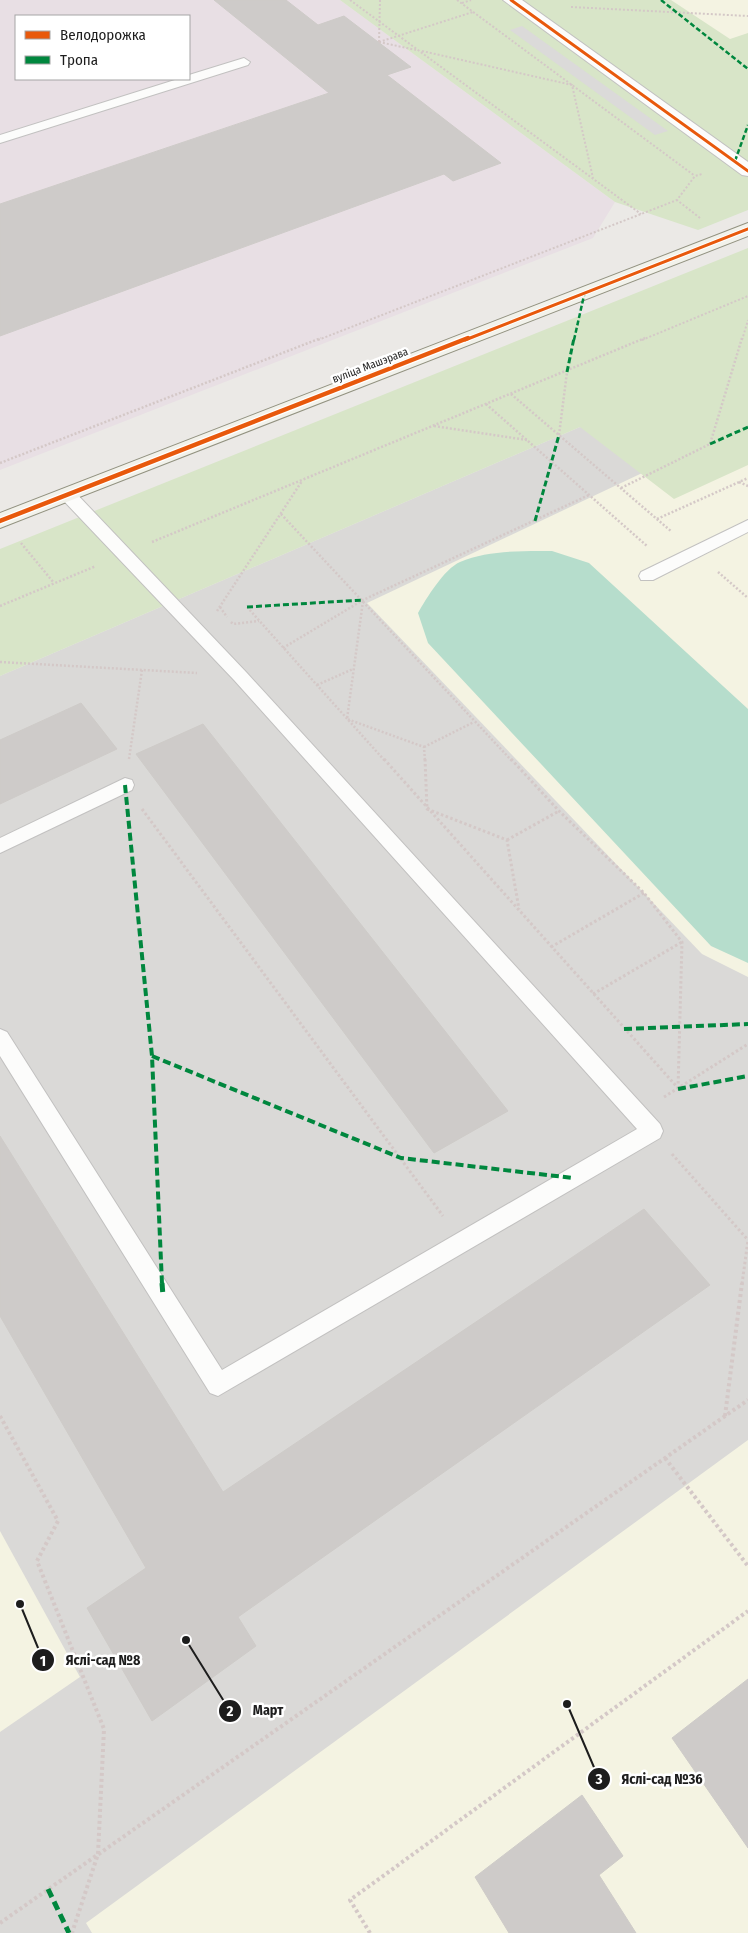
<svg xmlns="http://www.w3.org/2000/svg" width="748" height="1933" font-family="'Fira Sans Condensed',sans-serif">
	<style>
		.residential { fill: #dad9d7 }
		.industrial { fill: #e8dfe4; fill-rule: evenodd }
		.education { fill: #f4f3e2 }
		.grass { fill: #d8e5c8 }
		.pitch { fill: #b6ddcc }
		.parking { fill: #dbdad9 }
		.building { fill: #cecbc9; stroke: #cecbc8 }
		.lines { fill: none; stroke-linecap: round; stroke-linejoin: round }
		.lane-casing { stroke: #c2c1c0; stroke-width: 2 }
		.street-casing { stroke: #c2c1c0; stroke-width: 2 }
		.secondary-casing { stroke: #929280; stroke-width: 2 }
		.path-far3 { stroke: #d4c8c7; stroke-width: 2; stroke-dasharray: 2 2; stroke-linecap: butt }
		.path-far2 { stroke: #d4c8c7; stroke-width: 2.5; stroke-dasharray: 2 2; stroke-linecap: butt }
		.path-far1 { stroke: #d4c8c7; stroke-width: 3; stroke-dasharray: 2.5 2.5; stroke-linecap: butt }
		.path { stroke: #d4c8c7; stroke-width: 4; stroke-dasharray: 3 3; stroke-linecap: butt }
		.lane { fill: #fcfcfb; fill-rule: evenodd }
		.street { fill: #fcfcfb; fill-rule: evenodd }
		.secondary { fill: #f2f2eb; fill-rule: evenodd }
		.quiet-far3 { stroke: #00873e; stroke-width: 2.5; stroke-dasharray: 5 2.5; stroke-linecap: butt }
		.quiet-far2 { stroke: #00873e; stroke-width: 3; stroke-dasharray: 6 3; stroke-linecap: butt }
		.quiet-far1 { stroke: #00873e; stroke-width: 4; stroke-dasharray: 8 4; stroke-linecap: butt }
		.quiet { stroke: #00873e; stroke-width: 5; stroke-dasharray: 9 5; stroke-linecap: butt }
		.cycleway-far1-casing { stroke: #fff; stroke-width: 5 }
		.cycleway-casing { stroke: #fff; stroke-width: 7 }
		.cycleway-far1 { stroke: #e8590c; stroke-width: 3 }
		.cycleway { stroke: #e8590c; stroke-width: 4.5 }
		.labels { text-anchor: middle; stroke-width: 5; stroke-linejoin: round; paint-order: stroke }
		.far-street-label { font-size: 11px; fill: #1d1d1d; stroke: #fff }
		.leader { fill: none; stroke: #1d1d1d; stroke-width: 2 }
		.callout-dot { fill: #1d1d1d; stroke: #fff; stroke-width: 2 }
		.mark-label { font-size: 15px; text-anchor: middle; font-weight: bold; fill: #fff }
		.callout-label { font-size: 14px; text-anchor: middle; font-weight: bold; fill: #1d1d1d; stroke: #fff; stroke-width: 5; stroke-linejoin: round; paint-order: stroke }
	</style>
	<rect width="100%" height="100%" fill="#ebe9e6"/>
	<!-- residential -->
	<path class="residential" d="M580,427l168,38v1468h-748v-1257z"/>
	<!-- industrial -->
	<path class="industrial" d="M0,0h340l275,202 -22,36 -593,232zM16,16h173v63h-173z"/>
	<!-- education -->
	<g class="education">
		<path d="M583,0h165v111z"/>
		<path d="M748,423v554l-46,-23 -335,-351z"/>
		<path d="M748,1440v493h-656l-6,-10z"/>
		<path d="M0,1531l80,146 -80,55z"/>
	</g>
	<!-- grass -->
	<g class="grass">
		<path d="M340,0h331l59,39 18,-6v177l-50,20 -83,-28z"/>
		<path d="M748,248v217l-74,34 -94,-72 -580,249v-127z"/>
	</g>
	<!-- pitch -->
	<path class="pitch" d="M552,551l37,12 159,146v254l-37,-17 -283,-303 -10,-30c8,-14 26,-44 42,-51 28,-12 62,-11 92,-11z"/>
	<!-- parking -->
	<path class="parking" d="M522,26l146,105 -13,4 -145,-105z"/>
	<!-- building -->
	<g class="building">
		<path d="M214,0h72l32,25 26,-9 67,51 -24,8 114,88 -48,18 -9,-7 -444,162v-132l329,-111z"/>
		<path d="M81,703l36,46 -117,55v-64z"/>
		<path d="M203,724l305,387 -74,42 -298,-399z"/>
		<path d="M0,1136l223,356 421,-283 66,76 -472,332 18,29 -104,75 -65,-113 59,-40 -146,-252z"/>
		<path d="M748,1679v169l-76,-110z"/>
		<path d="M582,1795l41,61 -24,19 37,58h-127l-34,-56z"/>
	</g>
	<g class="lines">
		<defs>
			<g id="lane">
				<path d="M244,58l6,4 -2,3 -248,78v-8l178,-56h11v-4z"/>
				<path d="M67,489l6,1 173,182 414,452 3,7 -3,7 -442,258 -8,-3 -210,-337v-27l7,3 215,338 415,-241 -403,-449 -173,-182 -2,-4 2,-4z"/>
				<path d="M748,520v12l-95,48h-12l-2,-4 2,-4z"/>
				<path d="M125,778l7,2 2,5 -2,5 -132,63v-15z"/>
			</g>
			<path id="street" d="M503,0h19l226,162v14l-6,-1z"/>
			<path id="secondary" d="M748,223v13l-748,292v-15z"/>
		</defs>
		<!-- lane casing -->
		<use href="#lane" class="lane-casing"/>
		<!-- street casing -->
		<use href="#street" class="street-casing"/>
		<!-- secondary casing -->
		<use href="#secondary" class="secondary-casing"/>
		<!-- path-far3 -->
		<g class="path-far3">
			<path d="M350,0l291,214"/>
			<path d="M457,0l238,176"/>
			<path d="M462,3l9,-3"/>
			<path d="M571,7l177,9"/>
			<path d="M379,42l37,8"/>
			<path d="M379,42l94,-30"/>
			<path d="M379,42l1,-42"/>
			<path d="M422,51l150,34 21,93"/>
			<path d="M700,218l-23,-18 18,-24 7,-2"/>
			<path d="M318,340l359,-140"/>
			<path d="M642,340l106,-44"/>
			<path d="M742,340l6,-20"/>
		</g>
		<!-- path-far2 -->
		<g class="path-far2">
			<path d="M511,394l161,138"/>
			<path d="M486,404l161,142"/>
			<path d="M434,426l93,14"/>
			<path d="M559,435l8,-63"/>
			<path d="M0,463l321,-125"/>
			<path d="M739,482l9,4"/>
			<path d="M621,488l89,-44 32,-106"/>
			<path d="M281,514l231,247"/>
			<path d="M657,519l91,-41"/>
			<path d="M152,542l493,-204"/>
			<path d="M21,543l33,40"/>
			<path d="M718,572l30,26"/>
			<path d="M363,601l-16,118 77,28 1,14"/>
			<path d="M0,606l96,-40"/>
			<path d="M220,607l7,10"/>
			<path d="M247,607l138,154"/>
			<path d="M217,611l85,-130"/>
			<path d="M231,622l2,2 26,-3"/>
			<path d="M283,648l80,-48 226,-105"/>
			<path d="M0,662l197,11"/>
			<path d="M317,685l36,-16"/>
			<path d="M424,747l50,-25"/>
			<path d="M129,759l13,-89"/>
		</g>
		<!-- path-far1 -->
		<g class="path-far1">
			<path d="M384,759l294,329"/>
			<path d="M425,759l2,50 80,31 12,69"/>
			<path d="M511,759l48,52 85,82 38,49 -4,147"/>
			<path d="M142,809l301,407"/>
			<path d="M507,840l52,-29"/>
			<path d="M551,947l93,-54"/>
			<path d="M593,994l89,-52"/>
			<path d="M664,1097l84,-53"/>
			<path d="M672,1154l76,86"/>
			<path d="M742,1284l6,-44"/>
		</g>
		<!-- path -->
		<g class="path">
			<path d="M0,1416l58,105 -21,40 67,168 -6,125 -26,79"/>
			<path d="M725,1416l17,-133"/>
			<path d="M665,1458l83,108"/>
			<path d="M0,1923l748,-523"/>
			<path d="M370,1933l-20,-33 398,-289"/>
		</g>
		<!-- lane -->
		<use href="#lane" class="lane"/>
		<!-- street -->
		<use href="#street" class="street"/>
		<!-- secondary -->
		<use href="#secondary" class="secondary"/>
		<!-- quiet-far3 -->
		<g class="quiet-far3">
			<path d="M661,0l87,69"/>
			<path d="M735,161l13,-36"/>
			<path d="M574,340l11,-49"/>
		</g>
		<!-- quiet-far2 -->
		<g class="quiet-far2">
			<path d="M567,372l7,-34"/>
			<path d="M710,444l38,-17"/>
			<path d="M535,521l24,-86"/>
			<path d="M247,607l116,-7"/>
		</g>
		<!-- quiet-far1 -->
		<g class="quiet-far1">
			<path d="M125,785l27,271 10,228"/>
			<path d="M624,1029l124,-5"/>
			<path d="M152,1056l249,102 172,20"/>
			<path d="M678,1089l70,-13"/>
		</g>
		<!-- quiet -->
		<g class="quiet">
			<path d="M162,1283l1,13"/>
			<path d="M48,1889l21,44"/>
		</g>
		<defs>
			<g id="cycleway-far1">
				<path d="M511,0l237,171"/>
				<path d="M465,340l283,-111"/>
			</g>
			<path id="cycleway" d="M0,521l468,-183"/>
		</defs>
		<!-- cycleway-far1 casing -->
		<use href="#cycleway-far1" class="cycleway-far1-casing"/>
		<!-- cycleway casing -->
		<use href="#cycleway" class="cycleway-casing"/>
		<!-- cycleway-far1 -->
		<use href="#cycleway-far1" class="cycleway-far1"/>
		<!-- cycleway -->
		<use href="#cycleway" class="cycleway"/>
	</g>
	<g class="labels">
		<!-- far-street labels -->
		<g class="far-street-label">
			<text transform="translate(370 365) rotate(-21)" y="4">вуліца Машэрава</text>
		</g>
	</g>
	<!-- callouts -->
	<path class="leader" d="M20 1604L43 1660M186 1640L230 1711M567 1704L599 1779"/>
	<g class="callout-dot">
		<circle cx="20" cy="1604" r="5"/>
		<circle cx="186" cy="1640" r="5"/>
		<circle cx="567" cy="1704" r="5"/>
		<circle cx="43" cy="1660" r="12"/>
		<circle cx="230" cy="1711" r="12"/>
		<circle cx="599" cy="1779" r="12"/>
	</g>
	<g class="mark-label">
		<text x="43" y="1666">1</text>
		<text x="230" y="1716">2</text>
		<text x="599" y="1784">3</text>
	</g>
	<g class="callout-label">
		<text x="103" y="1665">Яслі-сад №8</text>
		<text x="268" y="1715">Март</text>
		<text x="662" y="1784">Яслі-сад №36</text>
	</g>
	<!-- legend -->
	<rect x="15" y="15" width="175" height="65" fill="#ffffff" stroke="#a5a5a5"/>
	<rect x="25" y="31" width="25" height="8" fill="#e8590c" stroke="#a5a5a5"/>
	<text x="60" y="40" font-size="15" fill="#1d1d1d">Велодорожка</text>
	<rect x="25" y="56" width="25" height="8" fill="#00873e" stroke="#a5a5a5"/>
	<text x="60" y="65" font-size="15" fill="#1d1d1d">Тропа</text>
</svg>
